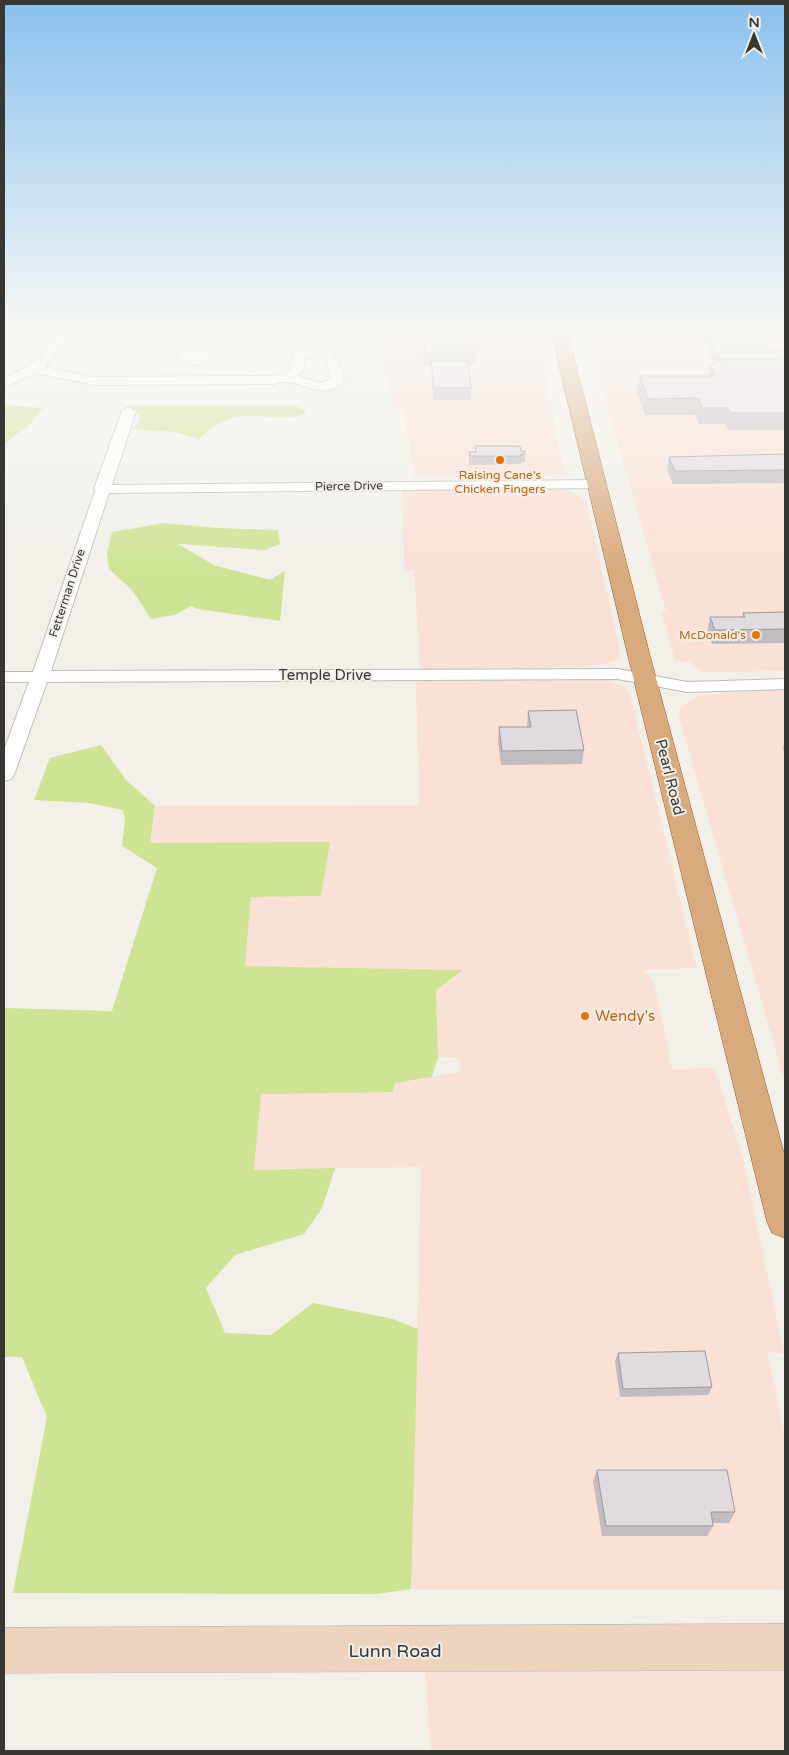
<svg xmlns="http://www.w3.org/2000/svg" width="789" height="1755" font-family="'Varela Round',sans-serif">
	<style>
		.commercial { fill: #f9e1d6 }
		.green { fill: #cee393 }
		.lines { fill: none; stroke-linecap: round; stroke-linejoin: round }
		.street-casing { stroke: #bdbcb5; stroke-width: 2 }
		.secondary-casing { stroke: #bdbcb5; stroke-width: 1 }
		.primary-casing { stroke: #8f5c2b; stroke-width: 1 }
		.street { fill: #fff; fill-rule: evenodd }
		.secondary { fill: #ecd4be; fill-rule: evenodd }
		.primary { fill: #d9aa7d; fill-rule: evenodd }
		.wall { fill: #c2bbbf }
		.building { fill: #e1dade; stroke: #9e999b }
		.food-dot { fill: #e8710a; stroke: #f2f0e9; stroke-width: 2 }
		.labels { text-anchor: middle; stroke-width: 4; stroke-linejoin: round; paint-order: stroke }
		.far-food-label { font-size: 12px; fill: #c56008; stroke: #f2f0e9 }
		.far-street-label { font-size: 12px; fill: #373633; stroke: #f2f0e9 }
		.street-label { font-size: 15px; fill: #373633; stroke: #f2f0e9 }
		.food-label { font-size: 15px; fill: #c56008; stroke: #f2f0e9; text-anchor: start }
		.near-street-label { font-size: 18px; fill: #373633; stroke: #f2f0e9 }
	</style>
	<rect width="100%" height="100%" fill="#f2f0e9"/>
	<!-- commercial -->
	<g class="commercial">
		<path d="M378,330h160l20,115 9,30 -152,2 -12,-68h-10z"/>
		<path d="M585,330h195l5,10v331l-81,1 -15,-10 -14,-1 -14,-50h5z"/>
		<path d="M401,488l164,1 21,11 33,146v12l-13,6 -26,3 -160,2 -6,-99 -9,1z"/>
		<path d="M575,678l27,1 23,8 5,8 67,273 -55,2 12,11 18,88 43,-1 29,94 40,192 -17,-2 18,84v153h-374l10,-422 -167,3 7,-77 132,-1 2,-9 67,-11 -3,-14 -21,-1 -2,-67 26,-20 -218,-4 7,-69 70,-1 -171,-53 5,-37 264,-1 -3,-125z"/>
		<path d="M785,689v393l-106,-364 2,-11 19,-12z"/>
		<path d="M785,1668v83h-354l-6,-82z"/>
	</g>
	<!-- green -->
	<g class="green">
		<path d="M4,405l39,3 -14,17 -25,19z"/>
		<path d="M135,405l161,1 7,3 4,5c-42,12 -69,-15 -108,25l-24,-7 -42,-3c5,-5 9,-9 5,-16l-15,-5z"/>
		<path d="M164,523l54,5 60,2 2,14 -15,6 -87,-6 36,21 56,15 15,-9 -5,50 -82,-12 -7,-3 -16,9 -24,4 -19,-29 -23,-21 -2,-16 5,-21z"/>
		<path d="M101,745l25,35 29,26 -5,37 180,-1 -9,54 -70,1 -6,69 218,4 -27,20 2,67 -6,20 -37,6 -2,9 -132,2 -7,76 81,-2 -13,40 -18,26 -69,21 -29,33 19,45 46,2 42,-32 80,16 25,10 -7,260 -34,5 -364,-1 34,-176 -25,-60h-18v-349l108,3 45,-143 -35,-22 3,-25 -2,-11 -34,-7 -55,-3 16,-42z"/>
	</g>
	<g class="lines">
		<defs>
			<g id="street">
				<path d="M59,330h12l-2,4 31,-4 34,1v4c-23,9 -45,3 -69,6l-20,26 48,10 180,-1 11,-2 8,-5 2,-16c31,-17 43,-2 50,27 -15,20 -36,6 -55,2 -5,-1 -11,1 -16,2l-180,1 -57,-12 -32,14v-9c28,-13 40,-20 55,-48zM321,354l5,5 5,20 -11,4 -23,-7 7,-6v-12z"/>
				<path d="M195,349l11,2 4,6 -14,8 -16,-4 -2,-3 5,-7z"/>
				<path d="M129,407l7,4 -24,74 485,-5 7,4 -7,4 -488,5 -58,178 567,-2 69,13 98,-3v10l-98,3 -69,-13 -571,3 -33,93 -3,4 -7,2v-31l25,-68h-25v-10h29l62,-181 -1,-2 28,-78z"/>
			</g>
			<path id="secondary" d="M785,1624v46l-781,3v-45z"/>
			<path id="primary" d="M551,330h16l83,326 135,501v81l-13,-5 -5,-11 -139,-566z"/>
		</defs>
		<!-- street casing -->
		<use href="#street" class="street-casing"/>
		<!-- secondary casing -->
		<use href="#secondary" class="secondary-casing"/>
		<!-- primary casing -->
		<use href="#primary" class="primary-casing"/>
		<!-- street -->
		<use href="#street" class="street"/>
		<!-- secondary -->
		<use href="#secondary" class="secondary"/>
		<!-- primary -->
		<use href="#primary" class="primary"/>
	</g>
	<!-- wall -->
	<g class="wall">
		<path d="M422,330h44l2,12 8,11 -1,12h-7l3,23v12h-38l-2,-35h-7z"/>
		<path d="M619,330h36v1h-35z"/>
		<path d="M706,331l60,18 19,10v71h-57l-3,-6h-26l-4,-9h-50l-8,-23 3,-16h68l2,-11 4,-2 -10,-20z"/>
		<path d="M475,446l46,5 4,3v8h-4v2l-52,1v-13h6z"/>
		<path d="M785,454v29l-112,1 -6,-14 2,-13z"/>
		<path d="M785,612v31l-73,1 -5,-13 3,-14h32l1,-4z"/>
		<path d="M528,711l56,39 -2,14 -81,1 -3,-23 1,-15h28z"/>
		<path d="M785,739v18l-2,-9z"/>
		<path d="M618,1353l94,34 -4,8 -88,2 -5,-36z"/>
		<path d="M597,1470l138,42 -6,11h-16v3l-6,10h-105l-9,-55z"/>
	</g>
	<!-- building -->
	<g class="building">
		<path d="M423,330h43l2,12h6l2,11h-51z"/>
		<path d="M755,330l11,19h13l6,10h-63l-2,1 -14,-29z"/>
		<path d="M722,359h63v54h-54l-3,-5h-26l-4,-10 -50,1 -8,-23h74v-6l-5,-1 1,-4z"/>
		<path d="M431,361h37l3,27h-37z"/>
		<path d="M475,446h45l1,5h4v3h-4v2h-51l-1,-4h7z"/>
		<path d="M785,454v16l-110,1 -6,-14z"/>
		<path d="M785,612v17l-70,1 -5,-13h35l-2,-4z"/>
		<path d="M576,710l8,40 -82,1 -3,-24h32l-3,-16z"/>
		<path d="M705,1351l7,36 -89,2 -5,-36z"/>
		<path d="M597,1470h130l8,42h-24l2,14h-107z"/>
	</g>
	<!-- sky -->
	<linearGradient id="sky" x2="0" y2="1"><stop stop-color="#89c1ee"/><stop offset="0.57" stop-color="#f9f8f5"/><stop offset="1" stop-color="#f9f8f5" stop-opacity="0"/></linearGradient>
	<rect width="789" height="576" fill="url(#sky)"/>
	<!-- markers -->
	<g class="food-dot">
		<circle cx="500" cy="460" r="5"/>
		<circle cx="756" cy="635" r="5"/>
		<circle cx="585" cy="1016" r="5"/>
	</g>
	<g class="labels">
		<!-- far-food labels -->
		<g class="far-food-label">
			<text x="500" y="479">Raising Cane's<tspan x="500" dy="14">Chicken Fingers</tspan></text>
			<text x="746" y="639" text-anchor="end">McDonald's</text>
		</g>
		<!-- far-street labels -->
		<g class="far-street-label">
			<text transform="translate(349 486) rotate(-1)" y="4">Pierce Drive</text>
			<text transform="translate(67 593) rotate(-72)" y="4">Fetterman Drive</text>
		</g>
		<!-- street labels -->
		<g class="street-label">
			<text x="325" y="680">Temple Drive</text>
			<text transform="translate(670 777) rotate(76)" y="5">Pearl Road</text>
		</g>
		<!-- food labels -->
		<g class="food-label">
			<text x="595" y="1021">Wendy's</text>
		</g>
		<!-- near-street labels -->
		<g class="near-street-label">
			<text x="395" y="1657">Lunn Road</text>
		</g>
	</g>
	<!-- border -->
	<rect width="789" height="1755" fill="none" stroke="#373633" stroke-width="10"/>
	<!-- north arrow -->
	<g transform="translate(754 35)" stroke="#f2f0e9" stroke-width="4" paint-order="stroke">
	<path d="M0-4L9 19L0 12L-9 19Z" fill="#373633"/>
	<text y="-8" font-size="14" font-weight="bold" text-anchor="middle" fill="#373633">N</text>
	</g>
</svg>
